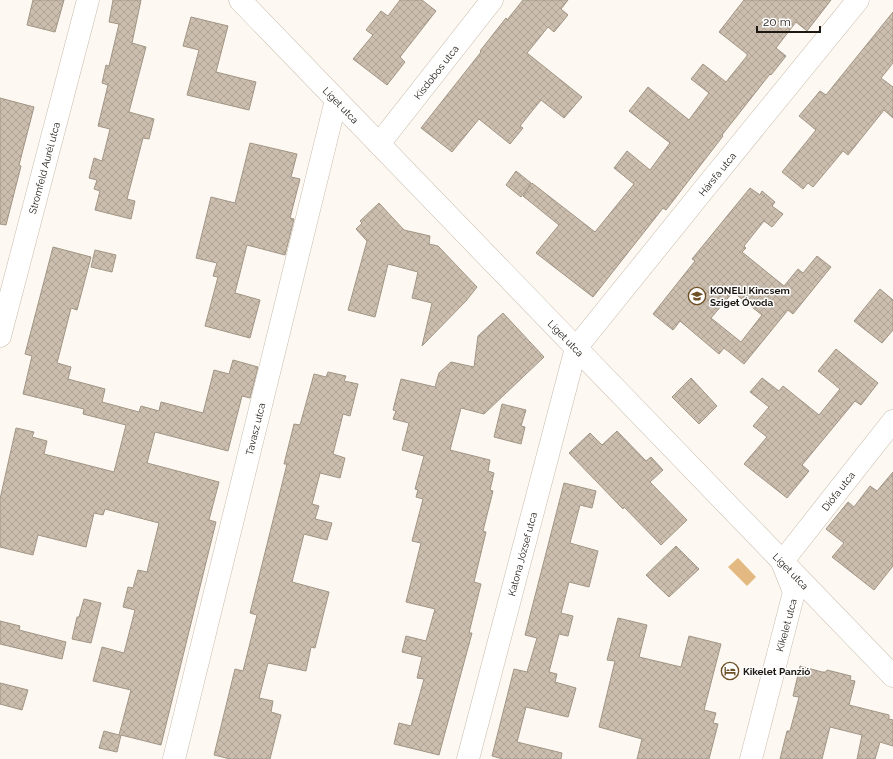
<svg xmlns="http://www.w3.org/2000/svg" width="893" height="759" font-family="Raleway,sans-serif">
	<style>
		.water { fill: #e3b981 }
		.building { fill: url(#building-cross-hatch); stroke: #a19585; fill-rule: evenodd }
		.lines { fill: none; stroke-linecap: round; stroke-linejoin: round }
		.minor-casing { stroke: #c8bbab; stroke-width: 23 }
		.minor { stroke: #fff; stroke-width: 22 }
		.labels { text-anchor: middle; stroke-width: 3; stroke-linejoin: round; paint-order: stroke }
		.street-label { font-size: 10px; fill: #1d1812; stroke: #fff }
		.poi-label { font-size: 10px; font-weight: bold; fill: #1d1812; stroke: #fff; text-anchor: start }
	</style>
	<defs>
		<pattern id="building-cross-hatch" width="8" height="8" patternUnits="userSpaceOnUse"><rect width="8" height="8" fill="#cbbeae"/><path d="M0 0l8 8M0 8l8-8" fill="none" stroke="#aea395"/></pattern>
	</defs>
	<rect width="100%" height="100%" fill="#fdf8f1"/>
	<!-- water -->
	<path class="water" d="M738,558l18,19 -9,9 -19,-19z"/>
	<!-- building -->
	<g class="building">
		<path d="M33,0h31l-9,32 -28,-7z"/>
		<path d="M113,0h28l-9,43 14,4 -17,65 25,7 -5,20 -6,-1 -16,61 8,2 -4,18 -36,-9 5,-19 -6,-2 3,-9 -8,-2 5,-20 8,3 8,-32 -12,-3 10,-41 -6,-2 4,-18 3,1 10,-42 -10,-2z"/>
		<path d="M400,0h22l14,11 -36,46 5,5 -18,23 -34,-26 20,-24 -7,-5 15,-19 7,5z"/>
		<path d="M523,0h45l-7,9 7,6 -14,17 -6,-5 -21,26 55,44 -18,21 -23,-18 -21,26 3,2 -13,16 -31,-25 -27,33 -31,-24 60,-76 -1,-1 26,-33 1,2z"/>
		<path d="M744,0h87l-24,31 -11,-9 -20,26 10,8 -15,19 -1,-1 -48,61 1,1 -57,74 -3,-2 -70,89 -57,-44 23,-28 -36,-29 9,-13 63,49 39,-48 -20,-16 13,-17 23,19 20,-27 -41,-32 19,-24 41,33 20,-27 -18,-14 12,-15 23,18 21,-26v-2l-28,-22z"/>
		<path d="M893,12v51l-12,15 12,9v31l-9,-8 -36,45 -5,-4 -30,36 -5,-4 -5,6 -21,-17 34,-42 -17,-14 21,-25 6,4z"/>
		<path d="M191,17l37,9 -12,46 40,10 -7,28 -62,-15 12,-45 -16,-4z"/>
		<path d="M0,98l34,9 -15,58 2,1 -15,59 -6,-1z"/>
		<path d="M250,143l47,11 -6,23 9,2 -10,39 4,1 -9,36 -38,-10 -12,48 25,7 -10,38 -45,-12 13,-49 -5,-1 4,-13 -21,-5 15,-61 24,6z"/>
		<path d="M516,171l15,12 -10,14 -15,-12z"/>
		<path d="M750,188l10,7 2,-4 13,11 -3,4 11,8 -11,13 -8,-6 -20,25 2,2 -4,4 42,34 14,-17 5,4 14,-17 14,11 -38,47 -5,-4 -44,54 -20,-16 -5,6 -39,-33 -7,9 -20,-16 42,-53 -3,-2zM733,292l29,23 -21,27 -30,-24z"/>
		<path d="M379,203l25,27 26,6 -1,8 9,2 39,41 -11,14 -44,45 10,-43 -20,-5 6,-26 -30,-8 -13,53 -27,-7 19,-69 -11,-12 6,-6 -2,-2z"/>
		<path d="M53,247l38,10 -14,53 -6,-2 -14,55 14,4 -3,12 37,10 -3,13 37,10 2,-6 18,5 2,-9 42,11 11,-43 15,4 4,-14 25,7 -8,31 -8,-2 -14,55 -73,-19 -8,31 72,19 -10,38 7,2 -55,223 -40,-10 -4,17 -18,-4 5,-17 15,4 12,-45 -38,-9 9,-34 22,6 11,-43 -12,-3 5,-20 5,1 5,-18 9,2 12,-49 -54,-14 -2,6 -9,-2 -8,34 -48,-12 -5,20 -33,-8v-48l16,-71 18,4 -2,5 15,4 -3,13 70,18 12,-47 -43,-11 1,-5 -61,-15 9,-38 -7,-2z"/>
		<path d="M95,250l21,5 -4,17 -21,-5z"/>
		<path d="M880,289l13,11v30l-11,13 -28,-22z"/>
		<path d="M503,313l41,44 -60,57 -23,-6 -11,42 40,10 -2,11 6,2 -4,17 3,1 -10,40 3,1 -12,50 7,2 -12,49h3l-33,122 -45,-11 5,-21 12,3 13,-47 -7,-1 5,-21 -20,-5 4,-16 20,5 9,-32 -29,-7 15,-59 -9,-2 11,-42 -7,-2 2,-7 -3,-1 9,-33 -22,-6 7,-27 -16,-4 3,-8 -3,-1 8,-31 34,8 4,-14 12,-11 23,5 4,-31z"/>
		<path d="M836,349l42,34 -17,22 -6,-4 -53,64 7,6 -22,27 -43,-34 23,-27 -14,-11 16,-19 -19,-15 12,-14 17,13 4,-5 36,29 21,-26 -22,-18z"/>
		<path d="M328,372l18,4 -2,5 14,3 -8,32 -7,-2 -10,40 12,4 -5,20 -20,-5 -8,31 7,2 -4,13 17,4 -5,17 -23,-6 -12,48 37,10 -14,56 -4,-1 -5,24 -38,-8 -9,35 14,3 -2,11 10,3 -11,44h-40l-16,-4 21,-86 8,2 14,-56 -7,-2 37,-149h-3l10,-40 6,1 14,-51 12,3z"/>
		<path d="M691,378l26,28 -18,18 -27,-27z"/>
		<path d="M502,404l24,6 -5,16 4,1 -4,17 -27,-7z"/>
		<path d="M617,431l29,30 5,-4 12,13 -13,12 37,38 -26,25 -37,-38 -1,2 -54,-56 21,-20 12,12z"/>
		<path d="M893,472v94l-19,24 -42,-33 12,-14 -18,-14 22,-27 6,5 16,-21 7,5z"/>
		<path d="M564,483l32,8 -4,17 -12,-3 -10,38 28,8 -9,36 -20,-5 -8,31 12,3 -5,20 -9,-2 -10,38 8,2 -2,8 21,6 -8,29 -42,-10 -9,35 45,11 -1,6h-58l-11,-3 22,-87 13,3 10,-34 -12,-3z"/>
		<path d="M676,546l23,23 -30,28 -23,-22z"/>
		<path d="M84,599l17,4 -10,40 -19,-4 5,-22h2z"/>
		<path d="M618,618l29,7 -8,32 42,10 8,-31 32,8 -17,66 12,3 -3,10 5,1 -9,35h-72l5,-20 -43,-12 16,-66 -8,-1z"/>
		<path d="M0,621l20,5 -1,4 47,12 -4,17 -62,-15z"/>
		<path d="M800,666l22,6h4l1,-2 24,6 -1,4 5,1 -6,24 40,10v4l4,1v26l-13,-4 -5,17h-18l5,-24 -32,-8 -8,32h-42l7,-28h3l9,-34 -6,-1z"/>
		<path d="M0,683l28,7 -6,20 -22,-6z"/>
	</g>
	<g class="lines">
		<defs>
			<g id="minor">
				<path d="M240,0l653,676"/>
				<path d="M379,144l113,-144"/>
				<path d="M0,336l88,-336"/>
				<path d="M174,759l162,-659"/>
				<path d="M468,759l108,-411 133,-165 149,-183"/>
				<path d="M751,759l43,-167 -12,-30 111,-141"/>
			</g>
		</defs>
		<!-- minor casing -->
		<use href="#minor" class="minor-casing"/>
		<!-- minor -->
		<use href="#minor" class="minor"/>
	</g>
	<!-- icons -->
	<defs>
		<symbol id="school-ring" viewBox="-11 -11 22 22"><circle r="9.5" fill="#fff" stroke="#6e5025" stroke-width="1.5"/><path d="M0-5L7-2L0 1L-7-2ZM-4 1L0 2.5L4 1V4Q0 6-4 4Z" fill="#6e5025"/></symbol>
		<symbol id="hotel-ring" viewBox="-11 -11 22 22"><circle r="9.5" fill="#fff" stroke="#6e5025" stroke-width="1.5"/><path d="M-6-4.5h1.5V1H6V5H4.5V3h-9V5H-6ZM-4 0a1.8 1.8 0 1 1 3.6 0ZM.5 0V-2.5h3Q6-2.5 6 0Z" fill="#6e5025"/></symbol>
	</defs>
	<g fill-rule="evenodd">
		<use href="#school-ring" x="687" y="286" width="20" height="20"/>
		<use href="#hotel-ring" x="720" y="661" width="20" height="20"/>
	</g>
	<g class="labels">
		<!-- street labels -->
		<g class="street-label">
			<text transform="translate(436 72) rotate(-52)" y="4">Kisdobos utca</text>
			<text transform="translate(341 105) rotate(46)" y="4">Liget utca</text>
			<text transform="translate(44 168) rotate(-75)" y="4">Stromfeld Aurél utca</text>
			<text transform="translate(717 174) rotate(-51)" y="4">Hársfa utca</text>
			<text transform="translate(566 338) rotate(46)" y="4">Liget utca</text>
			<text transform="translate(255 429) rotate(-76)" y="4">Tavasz utca</text>
			<text transform="translate(838 491) rotate(-52)" y="4">Diófa utca</text>
			<text transform="translate(522 554) rotate(-75)" y="4">Katona József utca</text>
			<text transform="translate(791 571) rotate(46)" y="4">Liget utca</text>
			<text transform="translate(786 625) rotate(-75)" y="4">Kikelet utca</text>
		</g>
		<!-- poi labels -->
		<g class="poi-label">
			<text x="710" y="294">KONELI Kincsem<tspan x="710" dy="12">Sziget Óvoda</tspan></text>
			<text x="743" y="675">Kikelet Panzió</text>
		</g>
	</g>
	<!-- scale -->
	<path d="M757 26v6h63v-6" fill="none" stroke="#1d1812" stroke-width="2"/>
	<text x="763" y="26" font-size="12" fill="#1d1812" stroke="#ffffff" stroke-width="3" paint-order="stroke">20 m</text>
</svg>
